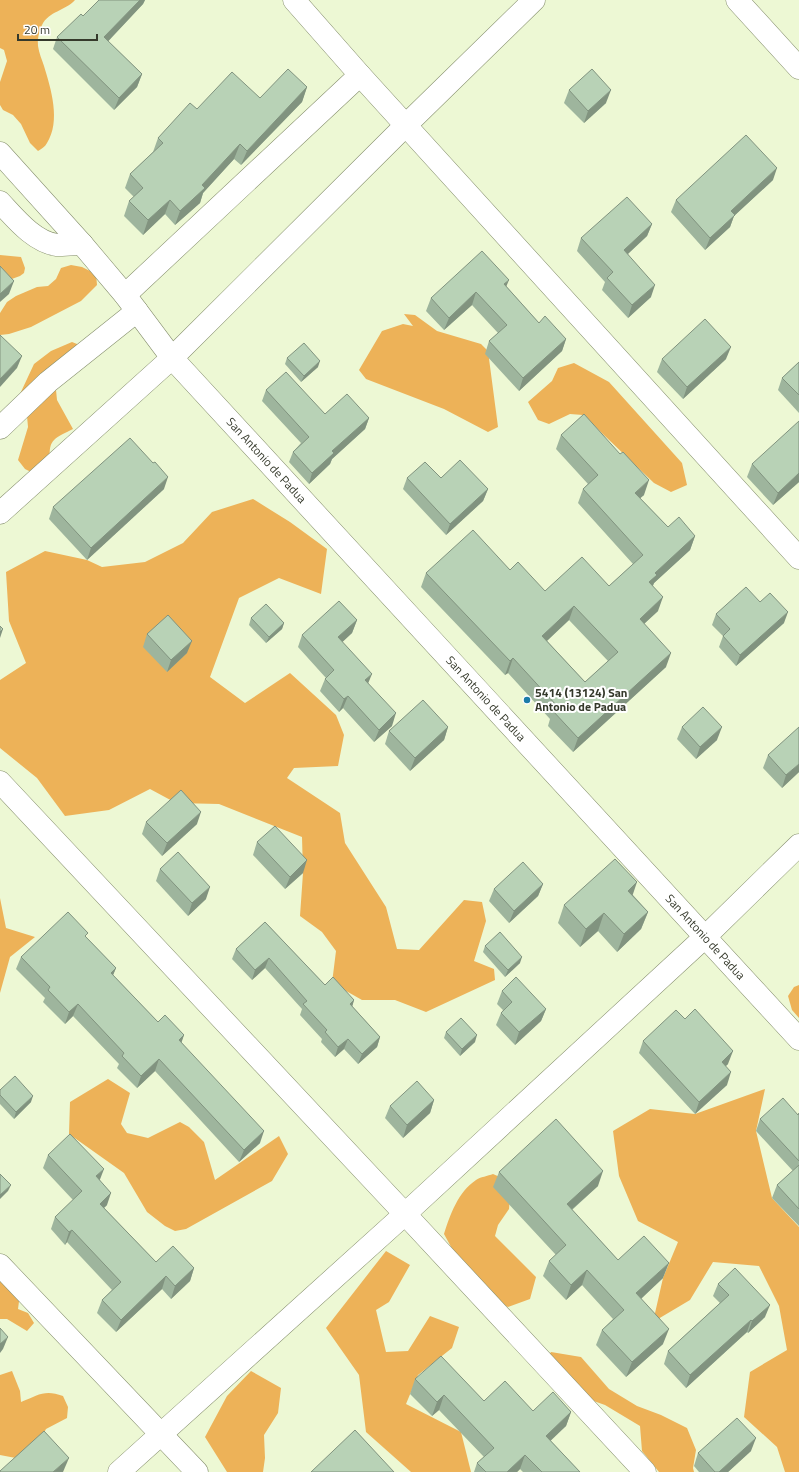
<svg xmlns="http://www.w3.org/2000/svg" width="799" height="1472" font-family="'Titillium Web',sans-serif">
	<style>
		.forest { fill: #edb258 }
		.lines { fill: none; stroke-linecap: round; stroke-linejoin: round }
		.street-casing { stroke: #868f6e; stroke-width: 23 }
		.street { stroke: #fff; stroke-width: 22 }
		.wall { fill: #9eb59d; fill-rule: evenodd }
		.shaded-wall { fill: #81937f }
		.building { fill: #b8d2b6; stroke: #81937f; fill-rule: evenodd }
		.poi-dot { fill: #1c7ca9; stroke: #fff; stroke-width: 1.5 }
		.labels { text-anchor: middle; stroke-width: 4; stroke-linejoin: round; paint-order: stroke }
		.street-label { font-size: 12px; fill: #35392b; stroke: #fff }
		.poi-label { font-size: 12px; font-weight: bold; fill: #35392b; stroke: #fff; text-anchor: start }
	</style>
	<rect width="100%" height="100%" fill="#edf8d4"/>
	<!-- forest -->
	<g class="forest">
		<path d="M0,0h75c-10,11 -26,11 -33,25 -3,7 -5,14 -4,21 1,7 4,14 6,20 7,23 17,55 3,77 -2,4 -6,6 -9,8l-8,-8 -9,-19 -8,-9 -10,-5 -3,-5v-23l7,-21 -3,-11 -4,-2z"/>
		<path d="M0,255l21,2 4,11 -1,5 -4,3 -11,4 -9,-6z"/>
		<path d="M71,265l11,2 14,7 1,11 -16,16 -50,26 -22,7 -9,1v-22l7,-11 9,-6 21,-9 11,-1 8,-7 5,-11z"/>
		<path d="M404,314l11,1 22,16 44,13 7,7 10,76 -10,5 -44,-23 -78,-30 -7,-9 23,-39 21,-7 10,2z"/>
		<path d="M72,342l10,4 -26,44 1,10 16,29c-17,9 -25,9 -23,31l-17,13 -8,-4 -7,-9 10,-33 -1,-11 -7,-22 14,-30 17,-13z"/>
		<path d="M574,363l35,19 73,81 5,22 -16,7 -17,-9 -71,-68 -13,-1 -21,10 -11,-4 -10,-18 24,-21 6,-13z"/>
		<path d="M253,499l37,23 37,27 -6,45 -42,-16 -40,20 -29,79 35,26 45,-30 46,42 8,20 -6,31 -44,2 -7,10 53,35 5,30 41,64 11,42 22,1 45,-50 18,2 4,19 -12,40 20,8 1,11 -69,32 -31,-12h-33l-30,-17 4,-32 -14,-19 -22,-16 3,-43 -1,-36 -83,-33 -43,-1 -26,-14 -41,21 -44,6 -28,-38 -37,-30v-68l26,-17 -17,-42 -3,-49 39,-21 42,9 15,7 43,-5 38,-19 29,-31z"/>
		<path d="M0,898l6,30 29,9 -25,20 -10,36z"/>
		<path d="M799,985v33l-7,-8 -4,-14 6,-9z"/>
		<path d="M108,1079l22,14 -9,31 6,9 21,5 32,-16 9,5 15,15 11,38 64,-44 9,18 -16,27 -86,48 -11,2 -10,-5 -18,-14 -23,-39 -55,-39 1,-32z"/>
		<path d="M765,1089l-9,42 16,67 27,29v245h-14l-8,-25 -33,-30 6,-45 37,-22 -8,-44 -20,-40 -46,-4 -23,38 -37,22 10,-44 15,-36 -40,-21 -19,-45 -6,-45 37,-22 45,5z"/>
		<path d="M493,1174l18,8 -2,27 -11,16 -3,11 41,41 -6,22 -22,8 -25,-14 -16,-17 -23,-42c6,-19 14,-42 32,-54 4,-3 12,-4 17,-6z"/>
		<path d="M386,1251l24,14 -21,37 -13,8 10,42 22,-1 22,-35 29,11 -7,21 -34,27 -12,29 55,28 10,40h-60l-45,-40 -7,-57 -33,-47z"/>
		<path d="M0,1270l21,16 -3,23 10,4 6,10 -7,8 -20,-12h-7z"/>
		<path d="M551,1352l30,5 28,32 28,17 24,9 26,13 9,22 -3,18 1,4h-35l-17,-21 -2,-25 -35,-21 -37,-13 -22,-33z"/>
		<path d="M12,1371l8,20 1,11c17,-7 24,-13 42,-6l5,11 -1,11 -21,11 -14,27 -11,3 -21,-4v-80z"/>
		<path d="M251,1371l30,17 -3,25 -14,22 1,23 -2,14h-36l-22,-35 22,-41z"/>
	</g>
	<g class="lines">
		<defs>
			<g id="street">
				<path d="M294,0l66,75 439,483"/>
				<path d="M737,0l62,68"/>
				<path id="s1" d="M0,153l82,91 43,51 47,63 627,681"/>
				<path d="M0,202c15,16 34,40 57,43 8,0 17,-1 25,-1"/>
				<path d="M125,295l235,-220"/>
				<path d="M0,428l48,-46 89,-71"/>
				<path d="M0,513l172,-155 234,-233 128,-125"/>
				<path d="M0,782l405,432 240,258"/>
				<path d="M0,1265l197,207"/>
				<path d="M119,1472l286,-258 300,-277 94,-92"/>
			</g>
		</defs>
		<!-- street casing -->
		<use href="#street" class="street-casing"/>
		<!-- street -->
		<use href="#street" class="street"/>
	</g>
	<!-- wall -->
	<g class="wall">
		<path d="M99,0h46l-2,4 -35,37 34,33 -5,13 -23,23 -61,-61 4,-12 26,-21z"/>
		<path d="M307,87l-5,15 -61,63 -7,-6 -31,34 -3,10 -25,22 -10,-11 -22,21 -19,-19 5,-15 5,-4 -9,-9 5,-14 23,-22 5,-14 39,-29 63,-11z"/>
		<path d="M569,90l37,13 -22,20 -20,-20z"/>
		<path d="M773,180l-39,36 -4,11 -25,23 -34,-38 5,-12z"/>
		<path d="M652,224l-5,12 -19,18 23,43 -23,21 -26,-28 3,-8 -28,-31 4,-13z"/>
		<path d="M506,286l33,37 27,16 -4,12 -43,40 -34,-37 4,-13 9,-8 -26,-28 -28,25 -18,-19 5,-13z"/>
		<path d="M287,358l31,9 -17,15 -16,-18z"/>
		<path d="M662,359h64l-43,40 -26,-27z"/>
		<path d="M799,362v51l-21,-23 4,-12z"/>
		<path d="M266,390l59,24 44,4 -4,11 -33,30 -2,5 -21,20 -20,-22 4,-10 8,-9 -39,-42z"/>
		<path d="M561,435l83,60 -4,3 28,29 27,9 -5,14 -36,33 -1,3 5,25 -14,13 22,43 -93,85 -25,-26 2,-7 -42,-46 -3,2 -84,-88 5,-14 84,-3 35,21 64,-5 24,-22 -55,-61 5,-14 5,-5 -32,-35zM569,620l39,41 -23,21 -38,-41z"/>
		<path d="M752,464l47,18 -26,23 -26,-28z"/>
		<path d="M407,478h34l47,11 -5,12 -37,34 -43,-46z"/>
		<path d="M164,489l-77,71 -38,-41 4,-12z"/>
		<path d="M760,602l24,21 -48,43 -17,-19 4,-11 -11,-11 4,-11z"/>
		<path d="M251,618l33,5 -2,6 -16,14 -17,-18z"/>
		<path d="M357,620l-5,13 -10,9 26,41 24,43 -18,16 -31,-34 -4,4 -19,-21 5,-12 1,-1 -28,-31 4,-12z"/>
		<path d="M147,634l40,19 -20,19 -24,-25z"/>
		<path d="M448,727l-4,13 -34,31 -25,-27 4,-13z"/>
		<path d="M682,727l35,13 -21,19 -19,-20z"/>
		<path d="M768,755l31,17 -17,16 -19,-20z"/>
		<path d="M146,822l51,2 -35,32 -20,-22z"/>
		<path d="M257,842l46,31 -18,16 -32,-34z"/>
		<path d="M160,869l46,30 -18,17 -32,-35z"/>
		<path d="M543,884l-5,12 -29,27 -20,-22 5,-12z"/>
		<path d="M633,895l15,17 -7,17 -24,23 -19,-21 -18,16 -22,-24 6,-18z"/>
		<path d="M265,922l60,63 29,15 -2,6 28,31 -3,10 -19,17 -14,-15 -9,8 -14,-15 1,-3 -22,-24 2,-6 -37,-41 -13,12 -20,-21 4,-10z"/>
		<path d="M86,937l30,31 -3,7 45,47 26,13 -3,7 79,101 -21,19 -84,-91 -18,17 -20,-20 2,-4 -46,-48 -8,8 -22,-22 2,-4 -29,-29 5,-12z"/>
		<path d="M485,946l35,17 -15,14 -22,-25z"/>
		<path d="M502,991l44,18 -5,12 -26,24 -19,-20 5,-12 2,-3 -6,-6z"/>
		<path d="M685,1019l43,45 -2,2 1,19 -32,29 -56,-61 4,-12z"/>
		<path d="M446,1032l29,10 -15,14 -16,-18z"/>
		<path d="M0,1090l31,12 -17,17 -14,-15z"/>
		<path d="M434,1100l-4,13 -27,25 -18,-20 5,-12z"/>
		<path d="M799,1113v113l-27,-28 5,-13 16,-14 -37,-40 4,-12 38,-4z"/>
		<path d="M48,1155l52,25 7,25 -3,3 52,54 38,6 -4,13 -19,18 -9,-10 -46,43 -19,-19 5,-13 10,-10 -45,-48 -2,3 -14,-16 4,-12 18,-17 -30,-32z"/>
		<path d="M499,1172l99,14 -26,24 46,50 45,18 -22,21 22,45 -37,33 -30,-32 6,-15 11,-11 -31,-34 -16,15 -23,-24 6,-15 7,-6 -63,-68z"/>
		<path d="M718,1284l47,33 -17,16 -1,-1 -61,56 -22,-24 4,-13 52,-48 -7,-7z"/>
		<path d="M415,1379l69,22 49,10 38,1 -5,14 -16,14 30,32h-57l-3,-3 -3,3h-43l3,-9 7,-6 -45,-47 -7,6 -22,-22z"/>
		<path d="M751,1451l-23,21h-29l-5,-6 4,-13z"/>
	</g>
	<!-- shaded-wall -->
	<g class="shaded-wall">
		<path d="M140,0h5l-2,4 -43,46 4,-13z"/>
		<path d="M142,74l-5,13 -23,23 5,-12z"/>
		<path d="M307,87l-5,15 -61,63 6,-14z"/>
		<path d="M611,90l-5,13 -22,20 4,-12z"/>
		<path d="M240,144l-6,15 -31,34 -3,10 -25,22 5,-14 22,-26z"/>
		<path d="M777,168l-4,12 -39,36 -4,11 -25,23 5,-12 21,-27z"/>
		<path d="M170,200l-5,14 -22,21 5,-15z"/>
		<path d="M652,224l-5,12 -28,26 5,-12z"/>
		<path d="M509,280l-5,12v-8z"/>
		<path d="M14,281l-5,13 -9,8v-8z"/>
		<path d="M655,285l-4,12 -23,21 4,-13z"/>
		<path d="M476,292l-4,13 -28,25 5,-12z"/>
		<path d="M566,339l-4,12 -43,40 4,-13z"/>
		<path d="M731,347l-5,12 -43,40 4,-12z"/>
		<path d="M22,356l-5,12 -17,19v-8z"/>
		<path d="M320,361l-2,6 -17,15 3,-6z"/>
		<path d="M369,418l-4,11 -33,30 -2,5 -21,20 3,-11 20,-22z"/>
		<path d="M799,473v9l-26,23 5,-12z"/>
		<path d="M168,477l-4,12 -77,71 4,-12z"/>
		<path d="M649,480l-5,15 -14,12 5,-14z"/>
		<path d="M488,489l-5,12 -37,34 4,-11z"/>
		<path d="M695,536l-5,14 -36,33 -3,6 -2,-7 6,-9z"/>
		<path d="M663,597l-5,14 -24,22 6,-14z"/>
		<path d="M574,606l-5,14 -32,30 5,-14z"/>
		<path d="M788,612l-4,11 -48,43 4,-11z"/>
		<path d="M357,620l-5,13 -18,17 4,-13z"/>
		<path d="M284,623l-2,6 -16,14 3,-6z"/>
		<path d="M3,629l-3,9v-6z"/>
		<path d="M192,641l-5,12 -20,19 4,-12z"/>
		<path d="M671,653l-5,14 -93,85 5,-14z"/>
		<path d="M513,658l-5,15 -3,2 5,-14z"/>
		<path d="M372,674l-5,12 -2,-6z"/>
		<path d="M348,696l-5,12 -4,4 5,-13z"/>
		<path d="M396,713l-4,13 -18,16 5,-12z"/>
		<path d="M448,727l-4,13 -34,31 5,-13z"/>
		<path d="M722,727l-5,13 -21,19 4,-12z"/>
		<path d="M799,764v8l-17,16 4,-13z"/>
		<path d="M201,812l-4,12 -35,32 5,-13z"/>
		<path d="M307,860l-4,13 -18,16 5,-12z"/>
		<path d="M637,882l-6,18 -3,-9z"/>
		<path d="M543,884l-5,12 -29,27 5,-12z"/>
		<path d="M210,887l-4,12 -18,17 4,-13z"/>
		<path d="M648,912l-7,17 -24,23 7,-18z"/>
		<path d="M604,913l-6,18 -18,16 6,-18z"/>
		<path d="M522,957l-2,6 -15,14 3,-7z"/>
		<path d="M269,958l-4,10 -13,12 3,-10z"/>
		<path d="M116,968l-5,12v-7z"/>
		<path d="M354,1000l-3,11 -1,-7z"/>
		<path d="M78,1004l-5,12 -8,8 4,-12z"/>
		<path d="M546,1009l-5,12 -26,24 4,-13z"/>
		<path d="M184,1035l-4,12 -1,-7z"/>
		<path d="M477,1035l-2,7 -15,14 2,-7z"/>
		<path d="M380,1037l-3,10 -19,17 4,-10z"/>
		<path d="M348,1039l-4,10 -9,8 3,-10z"/>
		<path d="M733,1051l-5,13 -11,10 5,-12z"/>
		<path d="M159,1059l-4,12 -18,17 4,-12z"/>
		<path d="M731,1072l-4,13 -32,29 4,-12z"/>
		<path d="M33,1096l-2,6 -17,17 2,-7z"/>
		<path d="M434,1100l-4,13 -27,25 4,-13z"/>
		<path d="M264,1131l-4,12 -21,19 5,-12z"/>
		<path d="M104,1169l-5,13 -3,-6z"/>
		<path d="M603,1171l-5,15 -37,33 6,-15z"/>
		<path d="M11,1185l-3,6 -8,8v-4z"/>
		<path d="M111,1193l-4,12 -12,11 5,-12z"/>
		<path d="M72,1230l-5,12 -2,3 4,-13z"/>
		<path d="M669,1263l-6,15 -32,30 5,-15z"/>
		<path d="M194,1268l-4,13 -19,18 4,-13z"/>
		<path d="M587,1270l-5,15 -16,15 5,-15z"/>
		<path d="M166,1276l-4,13 -46,43 5,-12z"/>
		<path d="M770,1305l-5,12 -17,16 4,-12z"/>
		<path d="M751,1320l-4,12 -61,56 4,-13z"/>
		<path d="M669,1329l-6,15 -37,33 6,-15z"/>
		<path d="M8,1337l-5,12 -3,4v-9z"/>
		<path d="M444,1395l-5,15 -7,6 5,-14z"/>
		<path d="M571,1412l-5,14 -25,24 5,-14z"/>
		<path d="M756,1438l-5,13 -23,21h-9z"/>
		<path d="M525,1455l-5,14 -3,3h-10z"/>
		<path d="M69,1458l-6,14h-10z"/>
	</g>
	<!-- building -->
	<g class="building">
		<path d="M99,0h41l-36,37 38,37 -23,24 -62,-61 24,-23 2,2z"/>
		<path d="M288,69l19,18 -60,64 -7,-7 -38,41 3,3 -25,23 -10,-11 -22,20 -19,-19 14,-13 -13,-14 33,-31 -5,-5 32,-35 7,6 35,-37 28,26z"/>
		<path d="M592,69l19,21 -23,21 -19,-21z"/>
		<path d="M746,135l31,33 -46,43 4,4 -25,23 -34,-38z"/>
		<path d="M627,197l25,27 -28,26 31,35 -23,20 -25,-27 6,-6 -32,-34z"/>
		<path d="M482,251l27,29 -5,4 35,39 6,-7 21,23 -43,39 -34,-37 18,-16 -31,-33 -27,26 -18,-20z"/>
		<path d="M0,266l14,15 -14,13z"/>
		<path d="M705,319l26,28 -44,40 -25,-28z"/>
		<path d="M0,335l22,21 -22,23z"/>
		<path d="M304,343l16,18 -16,15 -17,-18z"/>
		<path d="M799,362v33l-17,-17z"/>
		<path d="M286,372l39,42 22,-20 22,24 -37,33 2,2 -22,20 -19,-21 16,-15 -43,-47z"/>
		<path d="M584,414l36,40 3,-2 26,28 -14,13 33,34 11,-10 16,19 -40,37 2,2 -8,7 14,15 -23,22 31,34 -93,85 -25,-27 5,-4 -45,-49 -3,3 -84,-88 47,-43 37,40 8,-8 27,29 37,-34 27,29 34,-31 -60,-66 15,-14 -37,-40zM574,606l44,46 -33,30 -43,-46z"/>
		<path d="M799,421v52l-21,20 -26,-29z"/>
		<path d="M130,438l23,25 2,-1 13,15 -77,71 -38,-41z"/>
		<path d="M460,460l28,29 -38,35 -43,-46 18,-16 16,16z"/>
		<path d="M746,587l14,15 10,-9 18,19 -48,43 -17,-19 7,-7 -14,-15z"/>
		<path d="M339,601l18,19 -19,17 34,37 -7,6 31,33 -17,17 -31,-34 -4,3 -19,-20 9,-9 -32,-35z"/>
		<path d="M266,604l18,19 -15,14 -18,-19z"/>
		<path d="M168,615l24,26 -21,19 -24,-26z"/>
		<path d="M0,626l3,3 -3,3z"/>
		<path d="M423,700l25,27 -33,31 -26,-27z"/>
		<path d="M703,707l19,20 -22,20 -18,-20z"/>
		<path d="M799,727v37l-13,11 -18,-20z"/>
		<path d="M181,790l20,22 -34,31 -21,-21z"/>
		<path d="M275,826l32,34 -17,17 -33,-35z"/>
		<path d="M178,852l32,35 -18,16 -32,-34z"/>
		<path d="M615,859l22,23 -9,9 20,21 -24,22 -20,-21 -18,16 -22,-24z"/>
		<path d="M523,862l20,22 -29,27 -20,-22z"/>
		<path d="M68,912l20,21 -3,3 31,32 -5,5 47,49 7,-7 19,20 -5,5 85,91 -20,19 -85,-91 -18,17 -19,-20 2,-3 -46,-49 -9,8 -21,-22 2,-3 -29,-30z"/>
		<path d="M265,922l60,63 8,-8 21,23 -4,4 30,33 -18,17 -14,-15 -10,8 -13,-15 2,-2 -24,-26 4,-3 -38,-43 -14,12 -19,-21z"/>
		<path d="M500,932l22,25 -14,13 -23,-24z"/>
		<path d="M516,977l30,32 -27,23 -18,-19 11,-11 -10,-11z"/>
		<path d="M695,1009l38,42 -11,11 9,10 -32,30 -56,-61 33,-31 9,9z"/>
		<path d="M461,1018l16,17 -15,14 -16,-17z"/>
		<path d="M15,1076l18,20 -17,16 -16,-17v-5z"/>
		<path d="M417,1081l17,19 -27,25 -17,-19z"/>
		<path d="M783,1098l15,17 1,-2v48l-39,-42z"/>
		<path d="M556,1119l47,52 -36,33 51,56 26,-24 25,27 -33,30 33,36 -37,33 -30,-32 22,-20 -37,-40 -16,15 -22,-24 17,-16 -67,-73z"/>
		<path d="M70,1134l34,35 -8,7 15,17 -11,11 56,58 17,-16 21,22 -19,18 -9,-10 -45,44 -19,-20 19,-18 -49,-52 -3,2 -14,-15 27,-26 -34,-36z"/>
		<path d="M799,1165v44l-22,-24z"/>
		<path d="M0,1174l11,11 -11,10z"/>
		<path d="M735,1268l35,37 -18,16 -1,-1 -61,55 -22,-24 61,-56 -11,-11z"/>
		<path d="M0,1328l8,9 -8,7z"/>
		<path d="M441,1356l43,45 21,-20 28,30 20,-19 18,20 -25,24 34,36h-38l-17,-17 -18,17h-21l-9,-9 17,-15 -50,-53 -7,7 -22,-23z"/>
		<path d="M737,1418l19,20 -37,34h-4l-17,-19z"/>
		<path d="M355,1430l39,42h-83z"/>
		<path d="M44,1431l25,27 -16,14h-53v-1z"/>
	</g>
	<!-- markers -->
	<circle class="poi-dot" cx="527" cy="700" r="4"/>
	<g class="labels">
		<!-- street labels -->
		<g class="street-label">
			<text dy="4" stroke="none"><textPath href="#s1" startOffset="407">San Antonio de Padua</textPath></text>
			<text dy="4" stroke="none"><textPath href="#s1" startOffset="731">San Antonio de Padua</textPath></text>
			<text dy="4" stroke="none"><textPath href="#s1" startOffset="1055">San Antonio de Padua</textPath></text>
		</g>
		<!-- poi labels -->
		<g class="poi-label">
			<text x="535" y="697">5414 (13124) San<tspan x="535" dy="14">Antonio de Padua</tspan></text>
		</g>
	</g>
	<!-- scale -->
	<path d="M18 34v6h79v-6" fill="none" stroke="#35392b" stroke-width="2"/>
	<text x="24" y="34" font-size="12" fill="#35392b" stroke="#ffffff" stroke-width="3" paint-order="stroke">20 m</text>
</svg>
